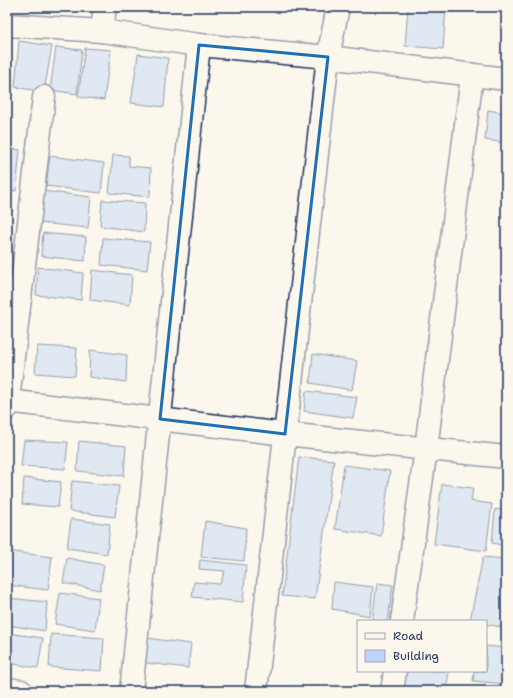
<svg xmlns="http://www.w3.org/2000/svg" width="513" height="698" font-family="'Shantell Sans',sans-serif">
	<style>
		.building { fill: #bed4f8; stroke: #1b2f5e }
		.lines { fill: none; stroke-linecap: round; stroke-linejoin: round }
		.minor-casing { stroke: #1b2f5e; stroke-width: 25 }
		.minor { stroke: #fbf7ec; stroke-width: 22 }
		.marked { fill: none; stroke: #1f6fb2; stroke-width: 3; stroke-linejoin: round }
	</style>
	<rect width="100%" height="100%" fill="#fbf7ec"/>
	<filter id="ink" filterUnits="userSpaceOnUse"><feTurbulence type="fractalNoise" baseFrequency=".025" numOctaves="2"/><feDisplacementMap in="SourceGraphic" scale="8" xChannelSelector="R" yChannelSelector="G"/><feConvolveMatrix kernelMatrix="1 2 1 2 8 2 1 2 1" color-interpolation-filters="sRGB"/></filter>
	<g filter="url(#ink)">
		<!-- building -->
		<g class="building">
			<path d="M408,7h38l-3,42 -38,-3z"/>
			<path d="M19,41l33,5 -8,46 -29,-5z"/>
			<path d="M56,47l26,3 -5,44 -27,-4z"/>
			<path d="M85,48l26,2 -7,50 -26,-3z"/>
			<path d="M138,54l30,4 -4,49 -33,-4z"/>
			<path d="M488,110l18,3v30l-21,-3z"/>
			<path d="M7,148l13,2 -4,41 -9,-1z"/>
			<path d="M113,155l16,1v10l22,2 -1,29 -41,-4z"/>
			<path d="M50,156l54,7 -3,30 -55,-7z"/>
			<path d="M43,191l48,6 -3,31 -48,-5z"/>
			<path d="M102,200l43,3 -1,29 -44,-6z"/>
			<path d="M43,233l43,4 -1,24 -44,-5z"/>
			<path d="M103,238l47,4 -3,28 -46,-5z"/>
			<path d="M38,267l45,6 -2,27 -45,-5z"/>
			<path d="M92,270l40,5 -2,30 -40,-5z"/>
			<path d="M37,346l40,2 -2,28 -40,-3z"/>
			<path d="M90,350l37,5 -1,27 -37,-5z"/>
			<path d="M313,354l44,7 -5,29 -42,-7z"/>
			<path d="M306,391l51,6 -4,21 -49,-7z"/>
			<path d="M24,440l44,2 -3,27 -44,-3z"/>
			<path d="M79,441l47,5 -2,30 -47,-5z"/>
			<path d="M299,457l35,3 -19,139 -33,-3z"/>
			<path d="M344,465l46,6 -9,65 -46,-7z"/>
			<path d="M24,478l37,4 -3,25 -36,-3z"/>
			<path d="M72,481l47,5 -4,31 -46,-6z"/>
			<path d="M442,484l31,4 -2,13 21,3 -6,47 -52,-7z"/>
			<path d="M495,509l11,2v35l-14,-3z"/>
			<path d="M71,519l39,5 -3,30 -40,-6z"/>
			<path d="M205,521l41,7 -2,33 -43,-4z"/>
			<path d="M7,551l45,6 -4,33 -41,-5z"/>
			<path d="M483,557l23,2v69l-20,-4v-3l-16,-1z"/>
			<path d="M67,558l37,7 -4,25 -37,-7z"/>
			<path d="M200,560l46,5 -3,37 -51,-5 2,-15 26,2 5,-13 -26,-2z"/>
			<path d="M334,582l39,5 -3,29 -38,-7z"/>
			<path d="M377,583l16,2 -5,36h-16z"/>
			<path d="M60,593l39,5 -4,32 -40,-6z"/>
			<path d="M7,598l40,4 -2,29 -38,-6z"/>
			<path d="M7,633l36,5 -5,30 -31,-5z"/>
			<path d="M51,634l53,4 -2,33 -53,-4z"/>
			<path d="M139,637l52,7 -3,24 -50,-6z"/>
			<path d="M486,646l20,2v36l-33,-3 1,-10h12z"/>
			<path d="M406,671h43l-3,20h-43z"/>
		</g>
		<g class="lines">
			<defs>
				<g id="minor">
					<path d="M7,25l95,6 97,14 129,12 178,22"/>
					<path d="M102,31l3,-24"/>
					<path d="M7,401l278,33 221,23"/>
					<path d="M7,408l37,-311"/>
					<path d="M402,621l24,-172 46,-374"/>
					<path d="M7,689l14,2"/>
					<path d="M131,691l68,-646"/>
					<path d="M256,691l72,-634 10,-50"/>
					<path d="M392,691l3,-20"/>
				</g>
			</defs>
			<!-- minor casing -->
			<use href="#minor" class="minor-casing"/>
			<!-- minor -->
			<use href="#minor" class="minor"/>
		</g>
	</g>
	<!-- marked area -->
	<path d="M0 0H513V698H0ZM199,45l129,12 -43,377 -125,-15z" fill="#fbf7ec" fill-opacity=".55" fill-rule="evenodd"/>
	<path class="marked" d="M199,45l129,12 -43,377 -125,-15z"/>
	<!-- margin -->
	<rect width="513" height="698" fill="none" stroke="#fbf7ec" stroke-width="24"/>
	<rect x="12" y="12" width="489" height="674" fill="none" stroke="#1b2f5e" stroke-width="1.5" filter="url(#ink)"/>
	<!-- legend -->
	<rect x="357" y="620" width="130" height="52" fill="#fbf7ec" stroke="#a1a7b3"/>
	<rect x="365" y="633" width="20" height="6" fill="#fbf7ec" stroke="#a1a7b3"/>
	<text x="393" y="640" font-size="12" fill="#1b2f5e">Road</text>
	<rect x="365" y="650" width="20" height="12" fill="#bed4f8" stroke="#a1a7b3"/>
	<text x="393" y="660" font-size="12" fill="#1b2f5e">Building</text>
</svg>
